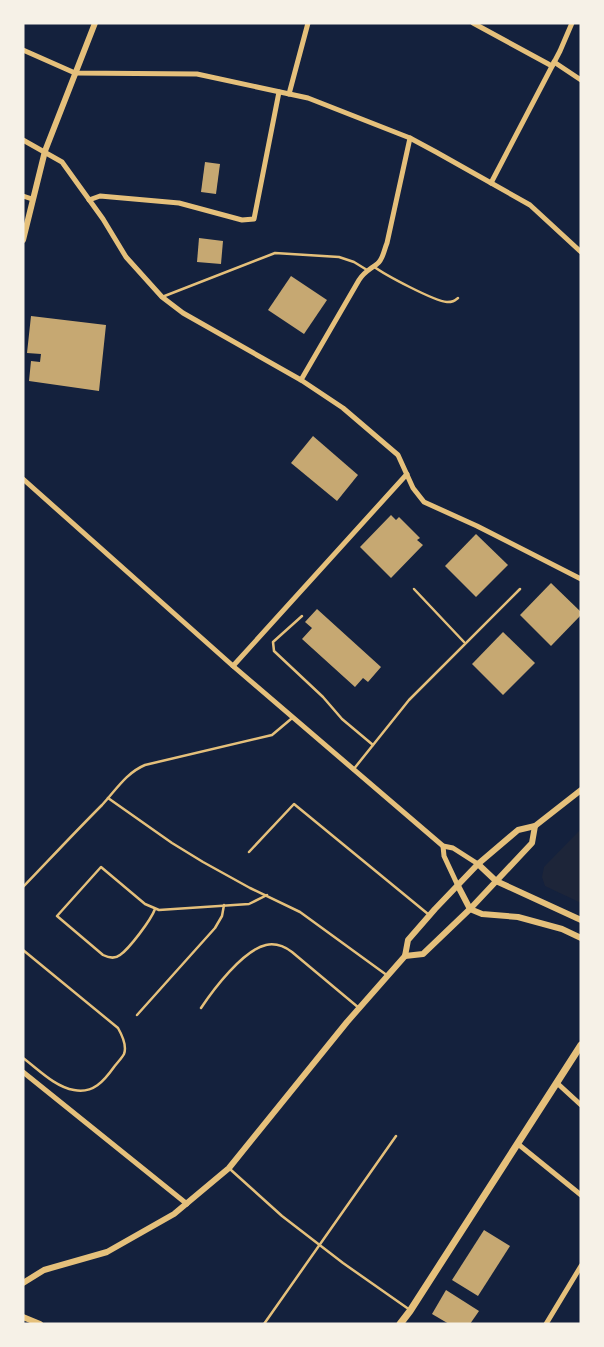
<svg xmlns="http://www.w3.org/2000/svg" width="604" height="1347" font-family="Figtree,sans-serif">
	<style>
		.green { fill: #1d2539 }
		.building { fill: #c6a872 }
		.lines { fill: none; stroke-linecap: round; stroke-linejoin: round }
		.service { stroke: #e5c07b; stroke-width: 2.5 }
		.minor { stroke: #e5c07b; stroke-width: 5 }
		.tertiary { stroke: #e5c07b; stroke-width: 6 }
		.secondary { stroke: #e5c07b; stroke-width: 7 }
	</style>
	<rect width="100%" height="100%" fill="#14213d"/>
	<!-- green -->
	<path class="green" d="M581,829v74l-36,-17 -3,-9 2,-10z"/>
	<!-- building -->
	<g class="building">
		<path d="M205,162l15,2 -4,30 -15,-2z"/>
		<path d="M199,238l24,3 -2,23 -24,-2z"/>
		<path d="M291,276l36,24 -23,34 -36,-24z"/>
		<path d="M31,316l75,9 -7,66 -70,-10 2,-20 9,1 1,-8 -14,-1z"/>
		<path d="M313,436l45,39 -21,26 -46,-38z"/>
		<path d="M391,515l5,5 3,-3 21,21 -3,2 6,5 -32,33 -31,-31z"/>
		<path d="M476,534l32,31 -32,32 -31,-31z"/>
		<path d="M551,583l30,29v3l-30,31 -31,-31z"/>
		<path d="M317,609l64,58 -13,15 -5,-4 -8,9 -53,-48 10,-11 -7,-6z"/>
		<path d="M503,632l32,31 -32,32 -31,-31z"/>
		<path d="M484,1230l26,16 -32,50 -26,-16z"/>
		<path d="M446,1290l33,21 -9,13h-21l-17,-10z"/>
	</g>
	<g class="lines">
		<!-- service -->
		<g class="service">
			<path d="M373,266c12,9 61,35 74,36 6,0 7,-1 11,-4"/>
			<path d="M162,297l113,-44 64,4 15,5 13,8"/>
			<path d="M414,589l50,53"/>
			<path d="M302,616l-29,26 1,9 49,46 19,22 31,26"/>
			<path d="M353,770l56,-70 111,-111"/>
			<path d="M108,798l64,45 31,19 47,26 50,24 88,64"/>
			<path d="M249,852l45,-48 134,110"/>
			<path d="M23,887c26,-27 52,-55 79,-82 14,-15 24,-32 43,-40l127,-30 19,-16"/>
			<path d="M155,909c-4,11 -26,40 -35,46 -5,4 -11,3 -17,0l-46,-39 44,-49 44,37 14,6 90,-6 18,-9"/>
			<path d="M23,950l95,78c4,7 9,18 6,26 -2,4 -7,9 -10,13 -10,14 -21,27 -40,23 -19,-3 -36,-21 -51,-32"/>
			<path d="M201,1008c12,-18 42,-58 65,-63 9,-2 18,1 26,7l67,56"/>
			<path d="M137,1015l78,-87 7,-12 2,-11"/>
			<path d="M231,1170l51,46 61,47 67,47"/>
			<path d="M264,1324l132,-188"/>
		</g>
		<!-- minor -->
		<g class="minor">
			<path d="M473,23l79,43"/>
			<path d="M23,50l52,23 122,1 111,24 102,40 26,14 94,53 51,47"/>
			<path d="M554,62l27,18"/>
			<path d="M289,94l19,-71"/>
			<path d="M23,140l39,22 41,57 23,38 36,40 21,16 118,67 42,28 55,47 15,33 11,14 53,24 104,53"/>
			<path d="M491,183l69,-132 12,-28"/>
			<path d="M23,196l9,3"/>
			<path d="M89,200l11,-4 79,7 63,17 12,-1 25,-127"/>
			<path d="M301,380l58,-100c5,-8 10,-10 18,-16 6,-4 7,-14 10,-21l23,-105"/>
			<path d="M23,479l210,187 210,180 10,2 25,16"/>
			<path d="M233,666l174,-192"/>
			<path d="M443,846l1,10 14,30"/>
			<path d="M23,1072l164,132"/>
			<path d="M557,1083l24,22"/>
			<path d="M518,1144l63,51"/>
			<path d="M546,1324l35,-58"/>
		</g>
		<!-- tertiary -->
		<g class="tertiary">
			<path d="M23,240l22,-89 50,-128"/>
			<path d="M478,864l18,17 85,39"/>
			<path d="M458,886l12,23 12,5 36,3 44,12 19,9"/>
			<path d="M405,956l18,-2 47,-45 62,-66 3,-17"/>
			<path d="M23,1283l21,-13 63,-18 67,-38 55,-46 118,-146 58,-66 3,-16 27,-31 43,-45 40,-34 17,-4 46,-36"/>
			<path d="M23,1317l17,7"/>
		</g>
		<!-- secondary -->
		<path class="secondary" d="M400,1324l10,-13 171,-266"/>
	</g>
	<!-- border -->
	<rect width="604" height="1347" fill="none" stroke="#f6f1e7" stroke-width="49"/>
</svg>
